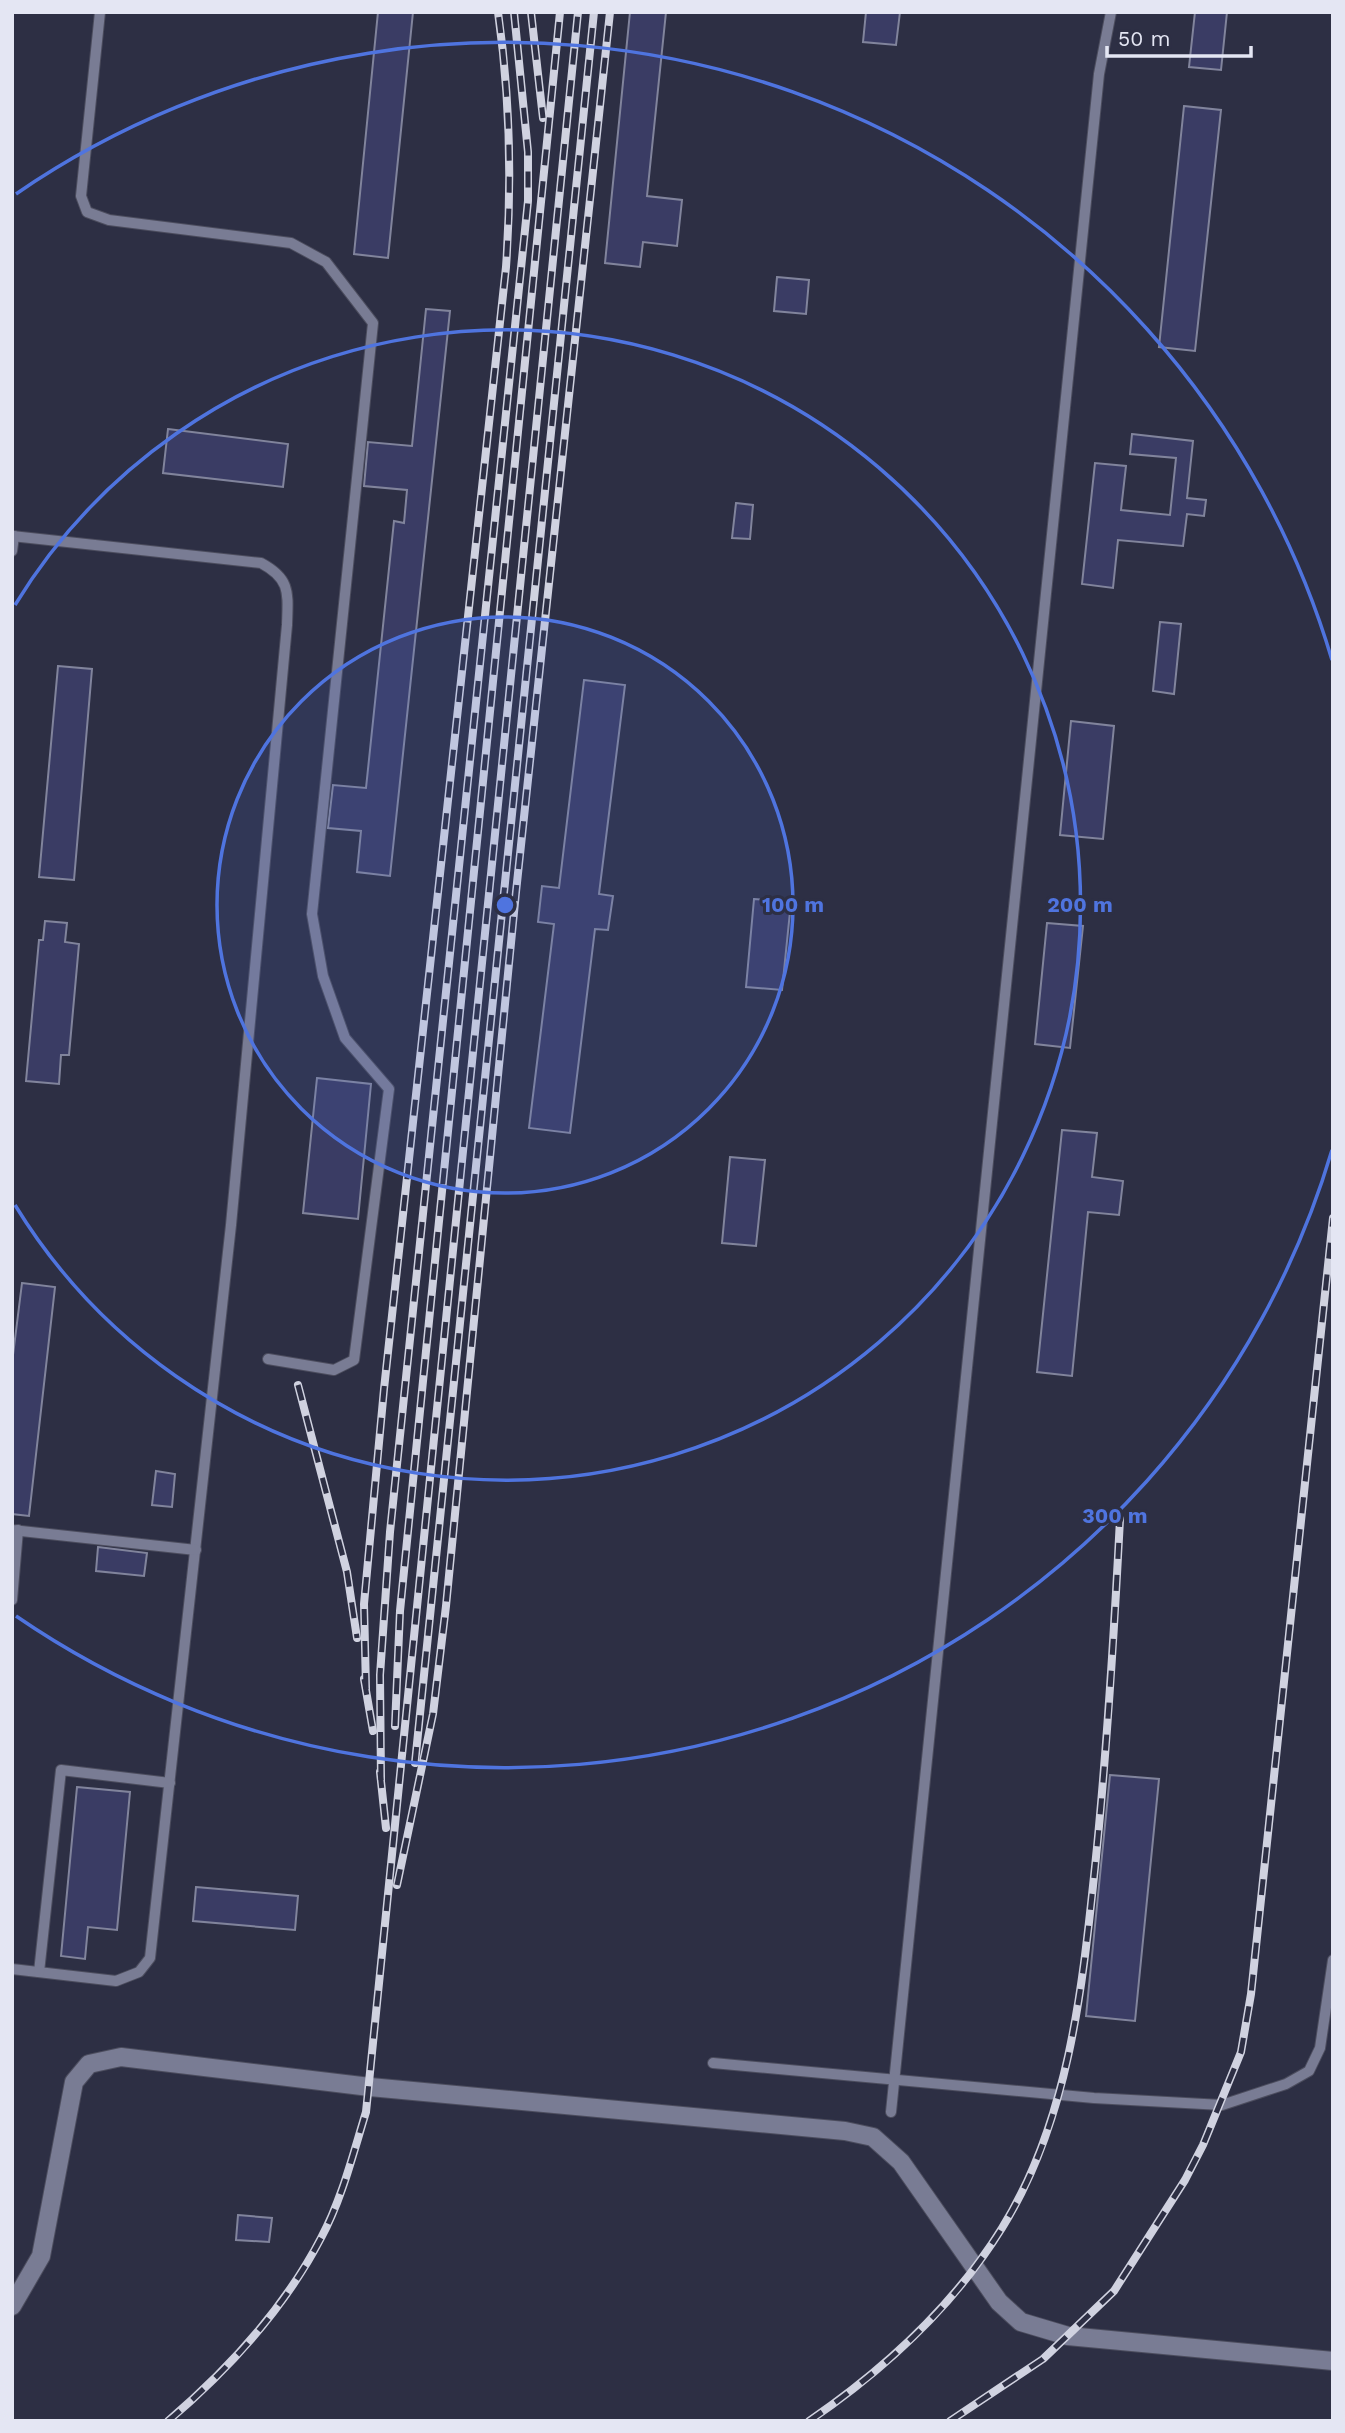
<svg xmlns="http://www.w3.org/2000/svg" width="1345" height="2433" font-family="'Work Sans',sans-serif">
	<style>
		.building { fill: #3a3c64; stroke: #81849c; stroke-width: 2 }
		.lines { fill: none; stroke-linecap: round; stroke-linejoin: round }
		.service-casing { stroke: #4c4d5e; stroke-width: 12 }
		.minor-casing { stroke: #4c4d5e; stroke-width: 20 }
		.service { stroke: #797c94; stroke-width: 10 }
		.minor { stroke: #797c94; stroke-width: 18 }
		.rail-casing { stroke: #d0d2e0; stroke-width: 8 }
		.rail { stroke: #2d2f44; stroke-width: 5; stroke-dasharray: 16; stroke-linecap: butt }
		.ring { fill: none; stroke: #4f74df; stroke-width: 3.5 }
		.centre { fill: #4f74df; stroke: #2d2f44; stroke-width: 3.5 }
		.ring-label { font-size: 21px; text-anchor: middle; font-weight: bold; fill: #4f74df; stroke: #2d2f44; stroke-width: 6; stroke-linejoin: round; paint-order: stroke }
	</style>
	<rect width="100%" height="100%" fill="#2d2f44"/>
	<!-- building -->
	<g class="building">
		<path d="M378,12h35l-25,246 -34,-4z"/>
		<path d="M630,12h36l-19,184 35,4 -5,46 -34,-4 -3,25 -35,-4z"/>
		<path d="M866,12h34l-4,33 -33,-3z"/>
		<path d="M1195,12h32l-6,58 -32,-3z"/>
		<path d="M1184,106l37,4 -26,241 -36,-4z"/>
		<path d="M777,277l32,3 -3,34 -32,-3z"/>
		<path d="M426,309l24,2 -60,565 -33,-4 4,-41 -33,-3 5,-43 33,3 28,-267 10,2 3,-33 -43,-4 4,-44 44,4z"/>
		<path d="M168,429l120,15 -5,43 -120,-14z"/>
		<path d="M1132,434l61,7 -6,57 19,2 -2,16 -17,-2 -4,32 -65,-6 -5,48 -31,-4 13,-121 31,3 -5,44 49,5 6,-57 -46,-4z"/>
		<path d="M736,503l17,2 -3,34 -18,-1z"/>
		<path d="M1160,622l21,2 -7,70 -21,-3z"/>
		<path d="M58,666l34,3 -18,211 -35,-3z"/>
		<path d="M584,680l41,5 -26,209 14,2 -5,34 -13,-1 -25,204 -41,-5 25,-204 -16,-2 4,-36 17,2z"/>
		<path d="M1071,721l43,5 -11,113 -43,-4z"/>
		<path d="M754,899l37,3 -9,88 -36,-3z"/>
		<path d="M45,921l22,2 -2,19 14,2 -10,111h-8l-2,29 -33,-3 13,-141h4z"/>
		<path d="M1047,923l36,3 -13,122 -35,-4z"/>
		<path d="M317,1078l54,6 -13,135 -55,-6z"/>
		<path d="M1062,1130l35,3 -5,44 31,4 -4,34 -31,-3 -16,164 -35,-4z"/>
		<path d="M730,1157l35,3 -9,86 -34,-3z"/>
		<path d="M22,1283l33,4 -26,229 -17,-2v-151z"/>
		<path d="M156,1471l19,3 -3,33 -20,-2z"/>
		<path d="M98,1547l49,6 -3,23 -48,-5z"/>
		<path d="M1110,1775l49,4 -24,242 -49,-5z"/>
		<path d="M77,1787l53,5 -13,138 -29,-3 -3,32 -24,-3z"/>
		<path d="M196,1887l102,9 -3,34 -102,-9z"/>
		<path d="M238,2215l34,3 -3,24 -33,-2z"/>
	</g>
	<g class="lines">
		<defs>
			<g id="service">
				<path d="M100,12l-19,184 6,16 22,8 182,23 35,19 47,61 -61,591 11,62 22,62 44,51 -35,271 -20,10 -66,-11"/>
				<path d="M12,536l249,27c30,16 27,30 26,62l-56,600 -81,733 -11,14 -23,9 -104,-12"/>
				<path d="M12,551l2,-15"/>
				<path d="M12,1530l184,20"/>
				<path d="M12,1600l6,-70"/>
				<path d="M39,1972l22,-202 109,13"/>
				<path d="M713,2063l381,35 128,7 64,-21 23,-13 11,-23 13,-88"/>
				<path d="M891,2112l208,-2038 12,-62"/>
			</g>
			<path id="minor" d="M12,2306l29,-50 33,-174 15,-18 32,-7 249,30 475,44 28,6 28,25 98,140 22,20 47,14 265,25"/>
		</defs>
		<!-- service casing -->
		<use href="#service" class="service-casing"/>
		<!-- minor casing -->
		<use href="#minor" class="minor-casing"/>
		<!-- service -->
		<use href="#service" class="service"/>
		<!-- minor -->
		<use href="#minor" class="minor"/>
		<defs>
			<g id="rail">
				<path d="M531,12l12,106"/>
				<path d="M298,1385l49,187 10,66"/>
				<path d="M364,1679l9,52"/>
				<path d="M366,1689l-2,-85 20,-215 122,-1122c6,-85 4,-170 -8,-255"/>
				<path d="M395,1726l5,-115 160,-1599"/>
				<path d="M415,1763l179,-1751"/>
				<path d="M380,1772l6,56"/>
				<path d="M381,1780l-1,-105 10,-143 138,-1331v-49l-14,-140"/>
				<path d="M397,1885l36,-171 13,-108 70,-714 94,-880"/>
				<path d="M168,2421c61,-52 116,-112 153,-183 21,-39 32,-84 45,-126l212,-2100"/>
				<path d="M809,2421c76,-52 144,-114 193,-193 67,-108 80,-238 93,-361 12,-116 19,-232 25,-348"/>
				<path d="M950,2421l93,-62 71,-68 71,-111 18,-35 38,-93 10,-58 82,-776"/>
			</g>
		</defs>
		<!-- rail casing -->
		<use href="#rail" class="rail-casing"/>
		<!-- rail -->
		<use href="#rail" class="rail"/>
	</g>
	<!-- distance rings -->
	<circle cx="505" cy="905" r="288" fill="#4f74df" fill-opacity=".12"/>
	<g class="ring">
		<circle cx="505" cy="905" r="288"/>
		<path d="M15 605A575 575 0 1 1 15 1205"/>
		<path d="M1332 1150A863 863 0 0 1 16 1616M16 194A863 863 0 0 1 1332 660"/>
	</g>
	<circle cx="505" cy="905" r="10" class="centre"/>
	<g class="ring-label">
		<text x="793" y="912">100 m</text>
		<text x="1080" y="912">200 m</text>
		<text x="1115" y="1523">300 m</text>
	</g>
	<!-- border -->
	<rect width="1345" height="2433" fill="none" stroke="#e4e6f3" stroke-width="28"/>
	<!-- scale -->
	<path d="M1107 46v10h144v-10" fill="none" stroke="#e4e6f3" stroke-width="3.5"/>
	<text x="1118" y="46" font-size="21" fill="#e4e6f3" stroke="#2d2f44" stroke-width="5" paint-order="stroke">50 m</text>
</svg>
